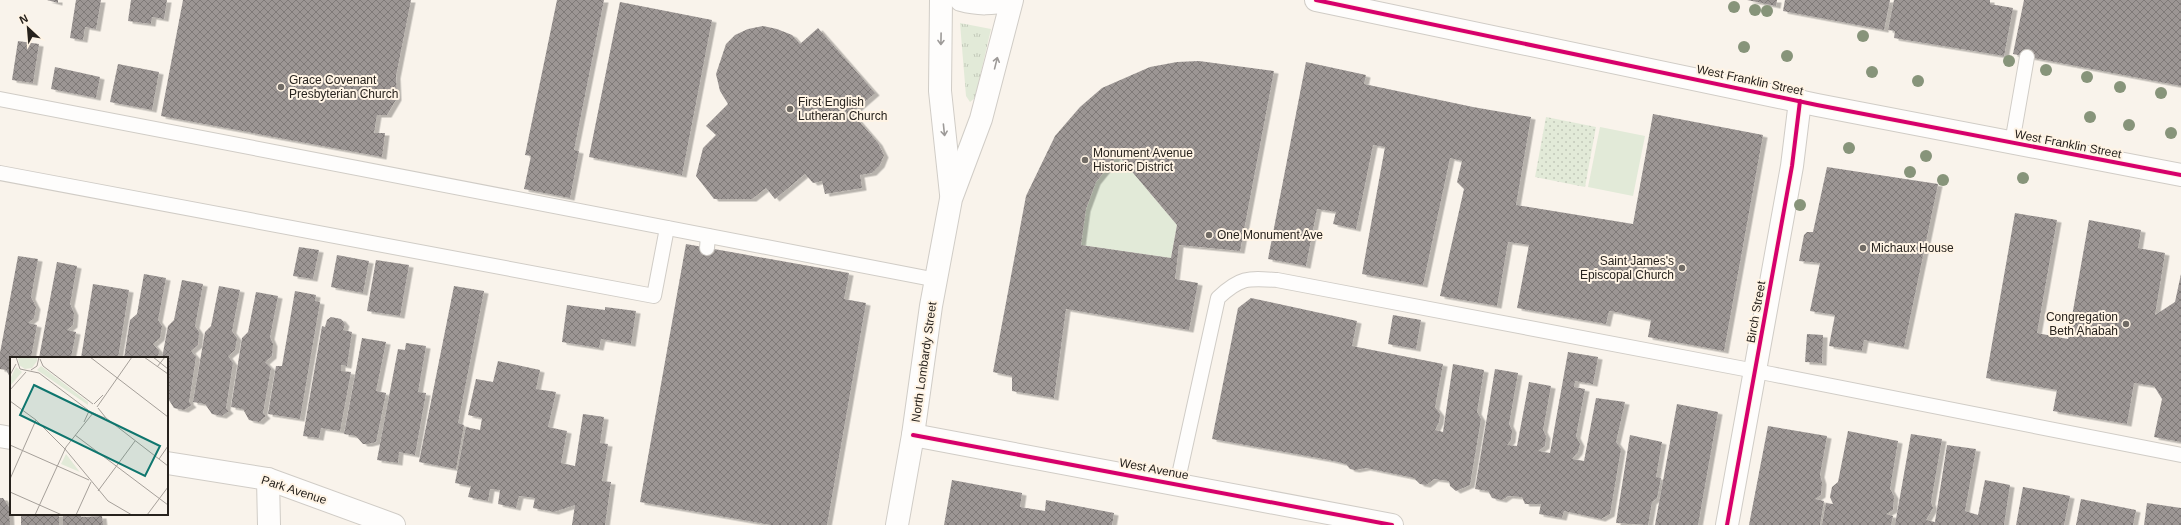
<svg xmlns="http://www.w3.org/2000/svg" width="2181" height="525" font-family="Helvetica,sans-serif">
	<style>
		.grass { fill: url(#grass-tufts) }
		.park { fill: url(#park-dots) }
		.garden { fill: #e2ead8 }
		.building { fill: url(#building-cross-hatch); fill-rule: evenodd; filter: url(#shadow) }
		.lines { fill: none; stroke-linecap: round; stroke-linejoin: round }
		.lane-casing { stroke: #d0ccc6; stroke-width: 16 }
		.street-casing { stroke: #d0ccc6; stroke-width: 24 }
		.secondary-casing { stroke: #d0ccc6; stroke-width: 24 }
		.lane { stroke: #fefdfc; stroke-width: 14 }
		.street { stroke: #fefdfc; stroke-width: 22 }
		.secondary { stroke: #fefdfc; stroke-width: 22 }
		.cycleway-casing { stroke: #fff4e5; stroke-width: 6 }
		.cycleway { stroke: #d6006c; stroke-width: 4 }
		.tree { fill: #87947a }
		.oneway { stroke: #9d9a98 }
		.poi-dot { fill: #706b65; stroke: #fff4e5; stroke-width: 1.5 }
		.labels { text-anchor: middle; stroke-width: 4; stroke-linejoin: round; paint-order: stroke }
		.poi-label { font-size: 12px; fill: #27221d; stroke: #fff4e5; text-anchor: start }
		.street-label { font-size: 12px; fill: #27221d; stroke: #fff4e5 }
		.inset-road { fill: none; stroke: #a59f99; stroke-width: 1 }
		.view { fill: #0f766e; fill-opacity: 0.15; stroke: #0f766e; stroke-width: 2 }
		.inset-edge { fill: none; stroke: #27221d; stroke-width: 2 }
	</style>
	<defs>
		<pattern id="grass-tufts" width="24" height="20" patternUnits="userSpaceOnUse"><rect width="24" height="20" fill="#e2ead8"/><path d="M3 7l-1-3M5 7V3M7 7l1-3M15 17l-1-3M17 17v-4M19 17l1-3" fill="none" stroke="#c2c8b9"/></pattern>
		<pattern id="park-dots" width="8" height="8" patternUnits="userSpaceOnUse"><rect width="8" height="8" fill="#e2ead8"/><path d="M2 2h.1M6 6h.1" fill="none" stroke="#c2c8b9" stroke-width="1.8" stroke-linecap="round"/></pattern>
		<pattern id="building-cross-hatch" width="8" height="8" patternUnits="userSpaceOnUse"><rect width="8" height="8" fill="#9c9694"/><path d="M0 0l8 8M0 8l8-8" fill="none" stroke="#7f7a78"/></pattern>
		<filter id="shadow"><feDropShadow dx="4.5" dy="2.5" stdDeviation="0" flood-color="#0004"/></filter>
	</defs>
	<rect width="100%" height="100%" fill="#f9f3eb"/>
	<!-- grass -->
	<path class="grass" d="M960,23l31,6 -16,69 -5,4 -4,-6z"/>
	<!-- park -->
	<path class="park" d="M1546,117l50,10 -11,60 -50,-10z"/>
	<!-- garden -->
	<g class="garden">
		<path d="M1600,127l45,9 -12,60 -45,-9z"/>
		<path d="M1118,155l59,70 -6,33 -90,-13 5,-36 10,-27z"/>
	</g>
	<!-- building -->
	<g class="building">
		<path d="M47,0h11v3z"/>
		<path d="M76,0h25l-5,29 -11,-2 -2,13 -13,-2z"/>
		<path d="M131,0h36l-3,19 -12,-2 -1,7 -23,-3z"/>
		<path d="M183,0h228l-15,76 1,22 -10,17h-10l-3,18h11l-3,24 -221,-41z"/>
		<path d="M557,0h47l-30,150 5,1 -9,47 -46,-9 7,-33 -6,-1z"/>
		<path d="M1747,0h30l-1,6z"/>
		<path d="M1785,0h105l-6,30 -101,-19z"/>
		<path d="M1894,0h96v4l23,4 -9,48 -110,-18 1,-7 -7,-1z"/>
		<path d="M2024,0h157v86l-168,-32z"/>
		<path d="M620,2l92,18 -30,155 -93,-18z"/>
		<path d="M763,26l14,3 15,6 8,9 18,-16 57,65 -23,20 26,30 6,12 -4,10 -8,8 -12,2 2,13 -37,6 -3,-13 -9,2 -8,-9 -30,25 -9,-11 -14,11h-38l-18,-23 7,-28 13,-13 -10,-9 22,-22 -8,-13 -4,-17 10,-30 9,-9 13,-6z"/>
		<path d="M18,41l21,3 -6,39 -21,-3z"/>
		<path d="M1199,61l75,10 -34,180 -61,-6 -4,34 23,4 -9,47 -123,-21 -12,89 -42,-7v-15l-19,-4 33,-176 29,-60 25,-29 22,-19 48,-21 27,-5zM1118,155l59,70 -6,33 -90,-13 5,-36 10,-27z"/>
		<path d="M1306,62l60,13 -2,9 109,23 58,10 -15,88 117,19 20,-110 110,21 -39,216 -76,-14 3,-17 -35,-8 -7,-1 -3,13 -89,-16 12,-63 -21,-3 -11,64 -57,-10 24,-107 -7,-7 5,-21 -12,-3 -27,127 -61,-11 23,-127 -12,-2 -17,84 -23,-5 3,-12 -19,-3 -11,57 -38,-7z"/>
		<path d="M118,64l41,8 -7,38 -42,-8z"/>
		<path d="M55,67l45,10 -4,21 -45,-9z"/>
		<path d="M1827,167l111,17 -34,163 -40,-7 -2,11 -33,-5 6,-31 -25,-4 10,-48 -21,-2 5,-26 3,-3h6z"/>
		<path d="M2015,213l42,7 -20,113 31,6 21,-119 52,10 -3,18 27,5 -10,62 20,-13 6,-28v168l-27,-5 8,-38 -8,-13 -20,-3 -7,41 -74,-13 4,-21 -71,-12z"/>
		<path d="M686,244l163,29 -5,26 22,4 -39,222h-56l-131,-23z"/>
		<path d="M299,247l20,3 -6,29 -20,-3z"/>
		<path d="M337,255l32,6 -6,32 -32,-6z"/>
		<path d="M18,256l20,3 -7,38 5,10 -2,11 -6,5 9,2 -6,33h-20v21l-5,-9 -6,-1v-16z"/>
		<path d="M376,260l33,5 -9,51 -33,-5z"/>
		<path d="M57,262l20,4 -7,38 4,9 -1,12 -6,5 9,2 -5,26h-32z"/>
		<path d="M144,274l22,4 -8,42 4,6 -2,12 -7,6 6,7 -1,7h-34l6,-38 7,-6z"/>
		<path d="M182,280l21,4 -8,42 4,6 -1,13 -7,6 5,6 -7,45 3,3 -8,5 -10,-2 -7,-11v-39h-5l6,-32 6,-6z"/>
		<path d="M93,284l36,6 -11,68h-37z"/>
		<path d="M219,286l21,4 -8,41 5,7 -2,12 -7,6 5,7 -7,45 3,3 -7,5 -10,-2 -7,-10 -12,-2 12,-70 6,-6z"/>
		<path d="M454,286l30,5 -26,132 6,2 -8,44 -37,-7z"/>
		<path d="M295,291l21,4 -1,6 5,1 -20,117 -32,-5 8,-48h6z"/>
		<path d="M256,292l22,4 -8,41 3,7 -1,12 -7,6 6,6 -8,45 3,3 -7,6 -10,-2 -6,-11 -12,-2 11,-69 6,-6z"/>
		<path d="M1251,298l106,23 -5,25 91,18 -8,43 5,7 -1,8 -4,8 8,2 10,-68 31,6 -7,42 4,7 -11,66 -14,6 -6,-5 -1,-5 -15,-2 -8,6 -6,-1 -6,-6 -48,-10 -11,2 -5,-1 -4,-5 -17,-4 -117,-21 26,-131z"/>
		<path d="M567,305l38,5v-3l31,4 -5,33 -30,-5 -2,9 -37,-6z"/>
		<path d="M1393,315l28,5 -5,29 -28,-5z"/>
		<path d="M331,317l10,2 4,5 -2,6 9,2 -5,34 -6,-1v6l10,1 -11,59 -19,-3 -2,10 -16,-2 19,-110 3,1 2,-7z"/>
		<path d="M1807,334l16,1 -1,28 -17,-1z"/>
		<path d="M362,338l24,4 -10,49 10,2 -10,49 -8,2h-5l-7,-8 -12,-2z"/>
		<path d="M406,343l20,3 -8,46 8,1 -11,62 -16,-3 -1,11 -21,-3 21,-111 7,1z"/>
		<path d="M1568,352l30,5 -5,27 -18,-3 -1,6 11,2 -9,47 4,8 -2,8 -6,7 12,2 12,-63 29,4 -9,40 5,7 -11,65 -9,5 -37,-8 -2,7 -23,-4 2,-10h-16l-3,-7 -14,-1 -6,4 -10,-2 -4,-7 -13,-2 20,-120 23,4 -9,51 3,6 -1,10 -4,5 10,1 12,-64 22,4 -8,44 3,6 -1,10 -7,5 12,2z"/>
		<path d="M498,361l42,9 -4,19 20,3 -8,35 19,4 -6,32 14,3 8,-52 21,3 -4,26 8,1 -6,37 9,1 -6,43h-33l3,-20 -21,7 -21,-4 2,-10 -16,-2 -3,12 -18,-4 2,-14 -10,-1 -2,12 -20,-4 3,-11 -16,-3 11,-56 14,3 2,-12 -14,-3 8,-36 17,3z"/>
		<path d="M1677,404l41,8 -20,113h-43z"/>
		<path d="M1768,426l59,10 -7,39 2,7 -1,13 -6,4 9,2 -4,24h-71z"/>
		<path d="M1848,431l50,10 -8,48 4,7 -1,14 -7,4 7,2 -2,9h-69l4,-22 7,1 -3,-7 2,-10 6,-5z"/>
		<path d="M1911,434l31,5 -11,63 2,6 -7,12 9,2 12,-77 29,4 -11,62 13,4 7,-35 25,5 -6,40h-109z"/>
		<path d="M1630,435l32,7 -6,35 5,1 -4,20 -5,4 -4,23 -32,-2z"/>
		<path d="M952,480l70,13 -2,14 25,4 1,-11 68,13 -2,12h-168z"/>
		<path d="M2023,487l47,9 -6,29h-48z"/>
		<path d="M0,498h3l6,9 1,18h-10z"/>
		<path d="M2081,499l55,11 -3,15h-57z"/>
		<path d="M2147,503l34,5v17h-37z"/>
		<rect x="21" y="514" width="38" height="11"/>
		<path d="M63,514h18v3l21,-1 1,9h-40z"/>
	</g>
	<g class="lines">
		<defs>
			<g id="lane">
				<path d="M0,99l937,181"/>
				<path d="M2012,143l15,-86"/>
				<path d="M0,173l654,123 13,-68"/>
				<path d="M707,248l1,-12"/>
				<path d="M1177,484l41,-186c22,-21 30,-20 59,-18l494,94 410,81"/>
			</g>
			<g id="street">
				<path d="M913,435l479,90"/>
				<path d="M0,436l11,2"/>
				<path d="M167,463l101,16 126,46"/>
				<path d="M268,479l1,46"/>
				<path d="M1727,525l65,-359 8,-65"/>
			</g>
			<g id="secondary">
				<path d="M941,0l-1,91 11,103"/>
				<path d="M961,0c18,5 31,4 49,0"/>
				<path d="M1316,0l501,105 364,70"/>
				<path d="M897,525l16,-90 18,-129 20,-107 30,-80 31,-119"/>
			</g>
		</defs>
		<!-- lane casing -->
		<use href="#lane" class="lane-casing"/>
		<!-- street casing -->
		<use href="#street" class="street-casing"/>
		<!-- secondary casing -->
		<use href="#secondary" class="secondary-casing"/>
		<!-- lane -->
		<use href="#lane" class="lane"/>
		<!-- street -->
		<use href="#street" class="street"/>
		<!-- secondary -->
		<use href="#secondary" class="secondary"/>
		<defs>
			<g id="cycleway">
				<path d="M1316,0l501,105 364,70"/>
				<path d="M913,435l479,90"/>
				<path d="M1727,525l65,-359 8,-65"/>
			</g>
		</defs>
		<!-- cycleway casing -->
		<use href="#cycleway" class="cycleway-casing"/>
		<!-- cycleway -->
		<use href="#cycleway" class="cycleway"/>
	</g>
	<!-- trees -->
	<g class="tree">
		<circle cx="1734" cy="7" r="6"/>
		<circle cx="1755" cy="10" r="6"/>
		<circle cx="1767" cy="11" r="6"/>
		<circle cx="1863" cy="36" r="6"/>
		<circle cx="1744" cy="47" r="6"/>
		<circle cx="1787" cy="56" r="6"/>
		<circle cx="2009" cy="61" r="6"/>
		<circle cx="2046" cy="70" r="6"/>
		<circle cx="1872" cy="72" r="6"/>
		<circle cx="2087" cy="77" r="6"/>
		<circle cx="1918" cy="81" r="6"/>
		<circle cx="2120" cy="87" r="6"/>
		<circle cx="2161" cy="93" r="6"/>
		<circle cx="2090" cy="117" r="6"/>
		<circle cx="2129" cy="125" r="6"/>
		<circle cx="2171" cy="133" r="6"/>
		<circle cx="1849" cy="148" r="6"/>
		<circle cx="1926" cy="156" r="6"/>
		<circle cx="1910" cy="172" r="6"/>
		<circle cx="2023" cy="178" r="6"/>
		<circle cx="1943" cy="180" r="6"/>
		<circle cx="1800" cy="205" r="6"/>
	</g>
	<!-- one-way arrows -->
	<defs><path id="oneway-shaft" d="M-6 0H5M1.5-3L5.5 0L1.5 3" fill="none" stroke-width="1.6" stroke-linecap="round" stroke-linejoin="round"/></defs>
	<g class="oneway">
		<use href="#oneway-shaft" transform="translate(941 39) rotate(91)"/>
		<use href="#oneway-shaft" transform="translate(996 63) rotate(-76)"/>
		<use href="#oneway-shaft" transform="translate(944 130) rotate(84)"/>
	</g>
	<!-- markers -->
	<g class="poi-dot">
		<circle cx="281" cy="87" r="4"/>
		<circle cx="790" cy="109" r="4"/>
		<circle cx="1085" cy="160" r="4"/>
		<circle cx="1209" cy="235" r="4"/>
		<circle cx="1863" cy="248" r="4"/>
		<circle cx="1682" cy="268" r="4"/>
		<circle cx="2126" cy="324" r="4"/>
	</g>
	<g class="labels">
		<!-- poi labels -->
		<g class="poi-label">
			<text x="289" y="84">Grace Covenant<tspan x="289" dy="14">Presbyterian Church</tspan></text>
			<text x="798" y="106">First English<tspan x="798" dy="14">Lutheran Church</tspan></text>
			<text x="1093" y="157">Monument Avenue<tspan x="1093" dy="14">Historic District</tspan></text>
			<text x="1217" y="239">One Monument Ave</text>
			<text x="1871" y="252">Michaux House</text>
			<text x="1674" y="265" text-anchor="end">Saint James's<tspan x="1674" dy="14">Episcopal Church</tspan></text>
			<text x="2118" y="321" text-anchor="end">Congregation<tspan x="2118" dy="14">Beth Ahabah</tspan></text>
		</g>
		<!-- street labels -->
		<g class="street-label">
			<text transform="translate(1750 80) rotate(12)" y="4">West Franklin Street</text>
			<text transform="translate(2068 144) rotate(11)" y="4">West Franklin Street</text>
			<text transform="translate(1756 312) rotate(-80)" y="4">Birch Street</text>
			<text transform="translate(924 362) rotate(-82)" y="4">North Lombardy Street</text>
			<text transform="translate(1154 469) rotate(11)" y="4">West Avenue</text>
			<text transform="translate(294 490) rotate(18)" y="4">Park Avenue</text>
		</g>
	</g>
	<!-- overview -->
	<g transform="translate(10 357)">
		<rect width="158" height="158" fill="#f9f3eb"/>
		<path d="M8,0h19v4l-5,7 -7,1 -6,-4zM31,9l47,36v3l-51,-35z" fill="#e2ead8"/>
		<path d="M6,10l6,5 -12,14v-7zM56,97l13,17 1,1 -19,-8z" fill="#e2ead8"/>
		<path class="inset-road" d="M6,0l4,12 19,4 49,37M80,0l78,60M134,0l24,17M143,0l15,12M30,2l3,7 50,38M147,10l8,-10M21,13l6,-4 2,-9M0,18l6,-11M0,33l16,-18M0,44l26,19 29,29 43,52 24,14M84,47l9,-9M87,50l35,-50M88,51l8,10 62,48M83,56l12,5M74,65l5,-11M65,78l93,70M0,88l79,35M149,102l9,-13M0,122l26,-59M88,134l37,-50M0,135l52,23M25,158l31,-68 27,-34M66,158l15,-33M137,158l21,-28"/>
		<path class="view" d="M24,28l126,61 -15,30 -125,-61z"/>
		<rect width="158" height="158" class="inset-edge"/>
	</g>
	<!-- north arrow -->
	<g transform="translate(28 28) rotate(334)" stroke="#fff4e5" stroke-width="3" paint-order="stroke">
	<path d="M0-3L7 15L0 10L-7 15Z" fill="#27221d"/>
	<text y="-6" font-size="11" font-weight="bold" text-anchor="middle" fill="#27221d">N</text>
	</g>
</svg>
